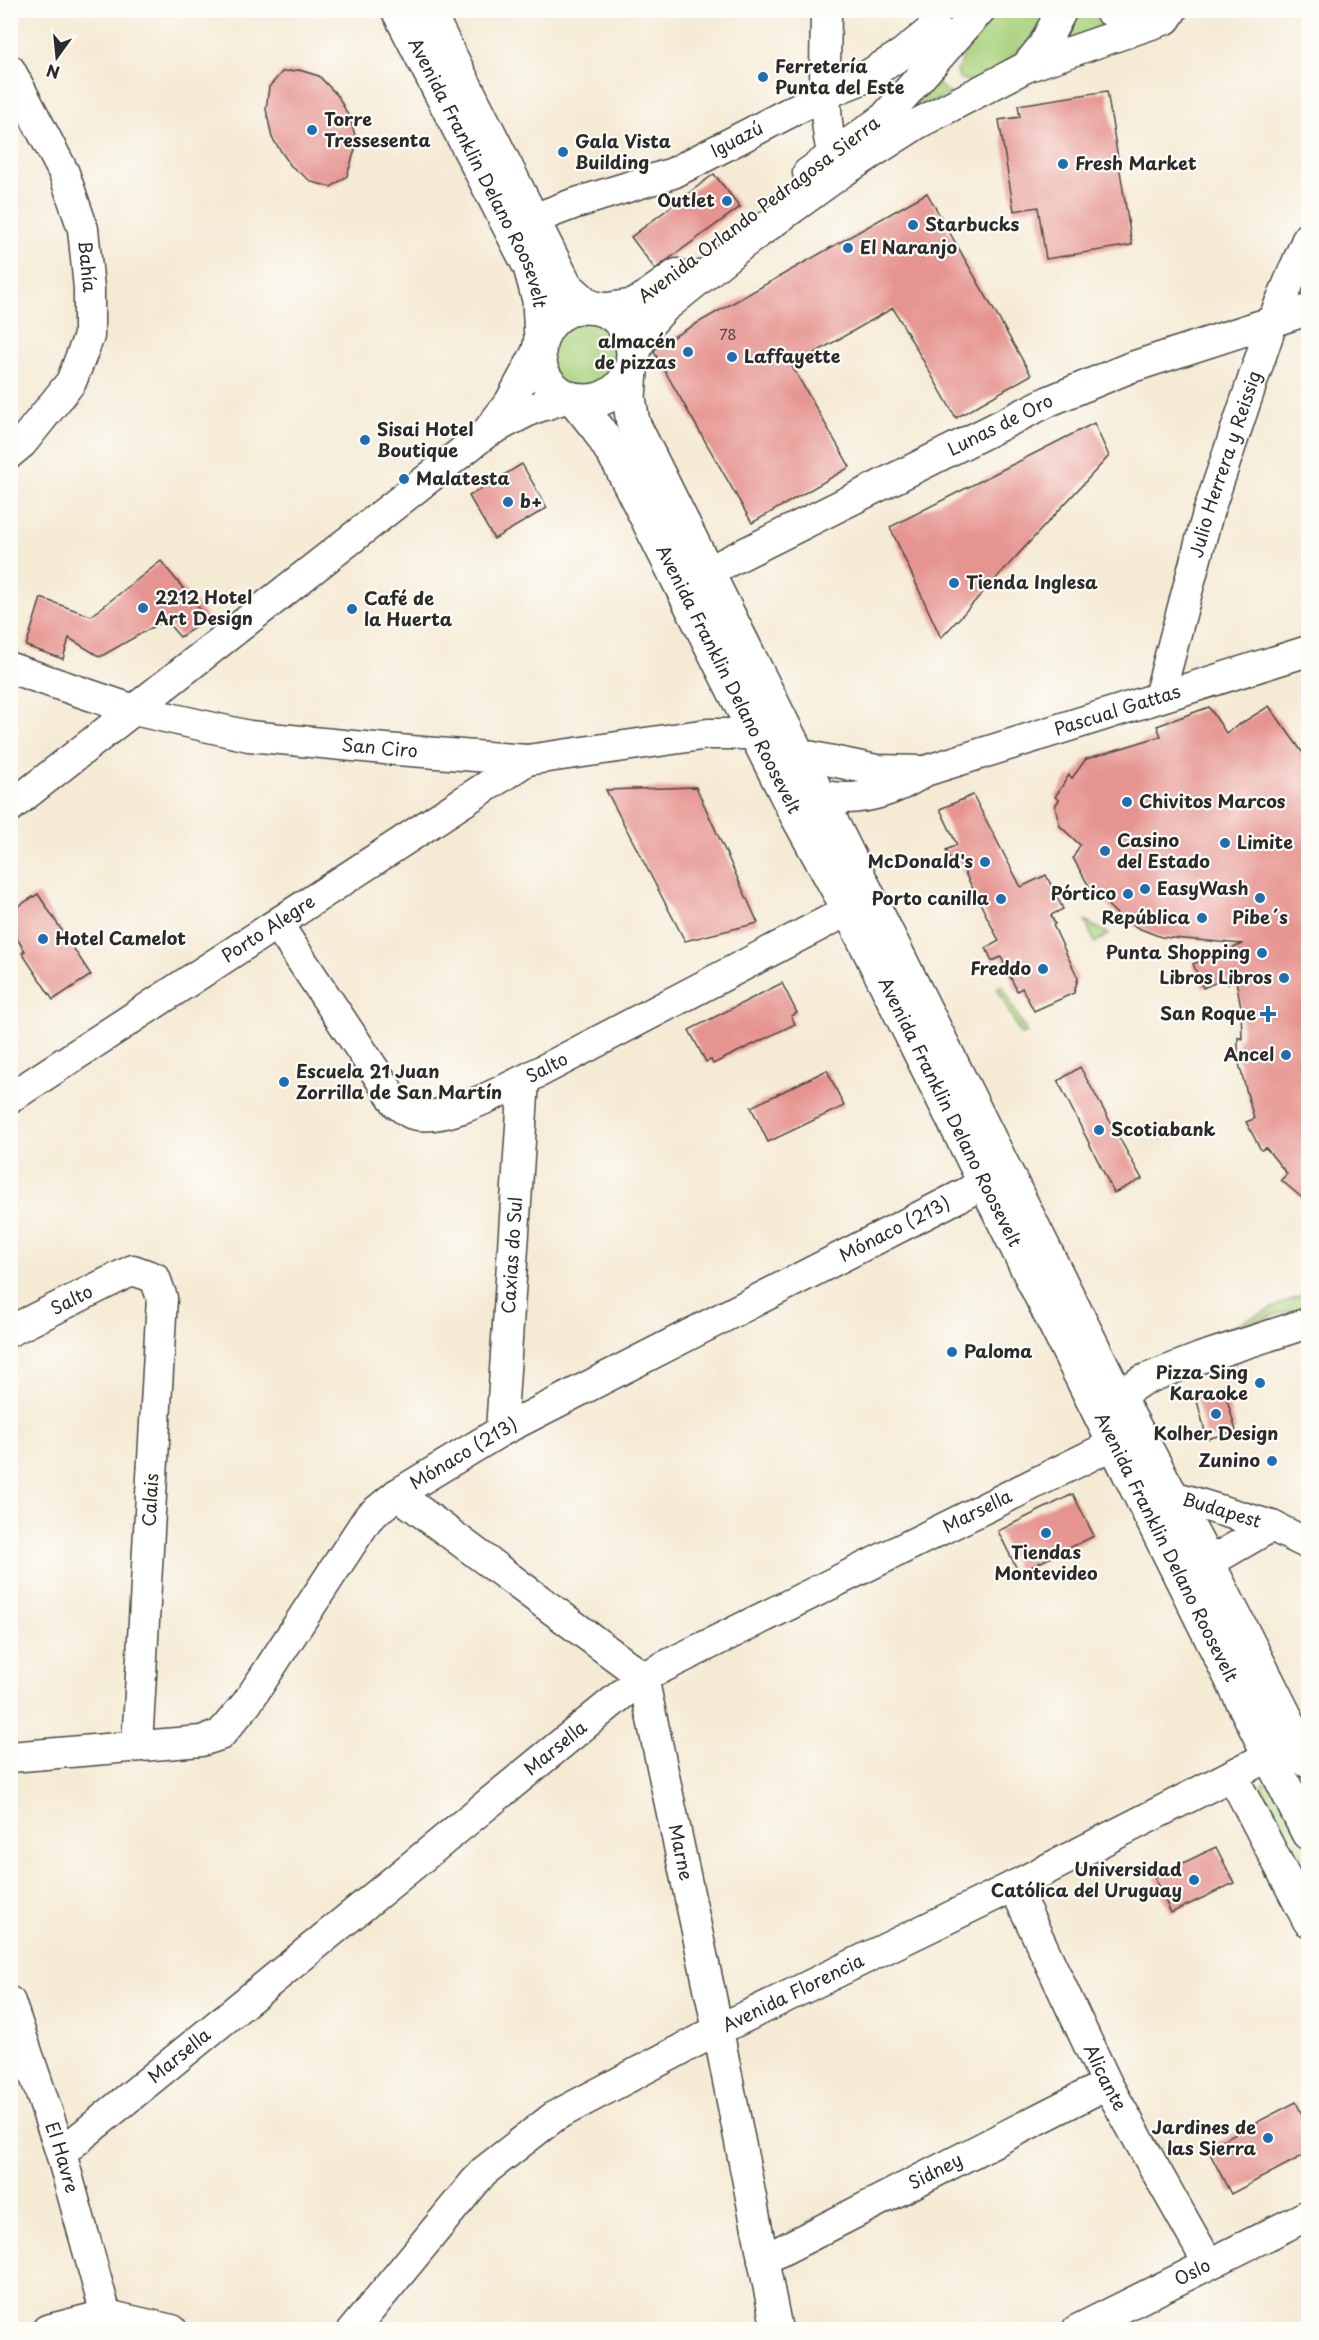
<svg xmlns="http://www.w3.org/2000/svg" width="1319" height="2340" font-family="'Playpen Sans',sans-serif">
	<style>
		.green { fill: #a8d17c; stroke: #6a7e54; stroke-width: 1.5 }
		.building { fill: #e69490 }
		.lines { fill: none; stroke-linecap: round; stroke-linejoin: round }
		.minor-casing { stroke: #494844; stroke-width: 33 }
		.major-casing { stroke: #494844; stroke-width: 36 }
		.minor { stroke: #fff; stroke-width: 30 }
		.major { stroke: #fff; stroke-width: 33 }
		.poi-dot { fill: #1f6fb2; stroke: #fdfcf7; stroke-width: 2 }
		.labels { text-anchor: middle; stroke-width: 4.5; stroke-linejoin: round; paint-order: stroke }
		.number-label { font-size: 15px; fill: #5a4544 }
		.poi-label { font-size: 18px; font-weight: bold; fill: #2b2b2b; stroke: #fdfcf7; text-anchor: start }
		.street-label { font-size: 18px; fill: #2b2b2b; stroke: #fdfcf7 }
	</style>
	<rect width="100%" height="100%" fill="#fdfcf7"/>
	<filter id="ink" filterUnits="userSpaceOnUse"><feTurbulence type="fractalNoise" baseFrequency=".0167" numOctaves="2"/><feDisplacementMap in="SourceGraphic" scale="12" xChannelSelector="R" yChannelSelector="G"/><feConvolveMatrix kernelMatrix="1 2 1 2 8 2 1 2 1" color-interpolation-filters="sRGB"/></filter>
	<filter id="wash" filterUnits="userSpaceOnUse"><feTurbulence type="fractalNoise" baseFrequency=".008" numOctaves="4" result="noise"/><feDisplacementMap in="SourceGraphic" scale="24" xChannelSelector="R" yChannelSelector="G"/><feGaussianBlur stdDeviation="1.35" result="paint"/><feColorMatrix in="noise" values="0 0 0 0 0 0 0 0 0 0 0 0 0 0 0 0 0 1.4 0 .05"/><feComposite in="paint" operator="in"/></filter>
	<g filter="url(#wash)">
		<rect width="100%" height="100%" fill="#f5ead4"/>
		<!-- green -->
		<g class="green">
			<path d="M998,11h55c-17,20 -63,83 -94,67l-2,-7 10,-22z"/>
			<path d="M1074,11h18l5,3 31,8 -74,25z"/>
			<path d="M936,78l5,9 10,7 -46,19z"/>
			<circle cx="586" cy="355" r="39"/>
			<path d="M1085,921l24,13 -14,9z"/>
			<path d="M1002,985l25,48 -6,2 -24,-47z"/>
			<path d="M1308,1292v13l-91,28z"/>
			<path d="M1274,1779l34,69v29l-47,-93z"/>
		</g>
		<g id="blocks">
			<!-- building -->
			<g class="building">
				<path d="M299,70l20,6 19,20 13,25 6,22 -10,33 -16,11 -19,-5 -21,-16 -19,-28 -6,-29 3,-22 13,-15z"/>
				<path d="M1107,91l25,154 -86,14 -8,-52 -24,4 -15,-91 21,-3 -2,-12z"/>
				<path d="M714,174l26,33 -85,62 -24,-32z"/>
				<path d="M927,193l104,182 -75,43 -63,-110 -101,58 58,101 -98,56 -98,-171 3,-6z"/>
				<path d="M1094,423l15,33 -168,182 -51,-111z"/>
				<path d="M522,464l25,44 -53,31 -25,-43z"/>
				<path d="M161,561l47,58 -28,18 -15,-17 -65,37 -31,-19 -6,21 -37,-13 15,-48 50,18z"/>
				<path d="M1269,706l39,54v443l-27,-23 6,-6 -21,-26 -5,2 -15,-28 8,-3 -16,-59v-23l4,2 -1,-32 -5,-27 -8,4 -2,-6 -23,10 -10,-24 50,-20 -82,-7 -23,-9 -18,-11 -30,-29 -17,-30 7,-13 -20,-19 -5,-20 4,-6 -4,-3 14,-22 3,3 14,-19 75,-23 -4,-10 52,-19 17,26z"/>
				<path d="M696,787l62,136 -73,18 -79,-151z"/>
				<path d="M973,795l48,92 25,-12 17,34 -12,6 4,9 -2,1 25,53 -4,15 -40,18 -12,-23 -5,3 -16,-34 -9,4 -6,-13 13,-7 -40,-80 -7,3 -6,-14 11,-5 -17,-36z"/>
				<path d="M38,894l53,81 -38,25 -31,-47 3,-2 -15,-23v-17z"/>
				<path d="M782,983l15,30 -6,3 4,8 -82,40 -2,-4 -5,2 -17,-32z"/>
				<path d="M1080,1067l62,112 -28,14 -56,-112z"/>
				<path d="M827,1070l17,36 -76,36 -17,-35z"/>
				<path d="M1224,1389l12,42 -29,8 -11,-42z"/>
				<path d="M1073,1494l21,42 -75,37 -21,-42z"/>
				<path d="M1216,1847l18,36 -63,30 -17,-36z"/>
				<path d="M1296,2102l12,25v26l-77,41 -24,-46z"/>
			</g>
		</g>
	</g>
	<g filter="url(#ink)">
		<use href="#blocks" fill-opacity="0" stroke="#494844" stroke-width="1.5"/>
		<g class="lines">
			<defs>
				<g id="minor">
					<path d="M826,10c0,42 -6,123 12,158"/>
					<path d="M1109,10l19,4 12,-4"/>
					<path d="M1026,67l17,-21 19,-36"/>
					<path id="s1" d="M10,70l54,103 19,56 6,59v48l-18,46 -49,61 -12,10"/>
					<path d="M808,173l76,-55 96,-108"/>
					<path id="s2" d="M510,228l63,-24 100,-31 154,-80 35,-14 40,-25 31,-25 18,11"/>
					<path d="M600,309l35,-5 42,-30"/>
					<path d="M634,356l11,-27 19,-21 79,-64 98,-71 76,-49 109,-57 140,-48 6,-9"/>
					<path d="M490,428l20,-26 30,-56"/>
					<path id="s3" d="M707,572l342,-171 80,-33 179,-58"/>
					<path id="s4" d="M10,668l124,42 115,26 136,13 142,11 181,-26h48"/>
					<path id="s5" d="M1159,697l49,-184 65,-193 35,-83"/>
					<path d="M798,754l78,16 46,1"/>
					<path id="s6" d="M801,787c41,22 88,8 124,-16l383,-120"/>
					<path d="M10,807l476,-374 46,-24 37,-12"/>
					<path id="s7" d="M278,925l119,179c5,3 10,8 16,10 30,9 84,-21 111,-34l325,-170"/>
					<path id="s8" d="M10,1098l517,-338"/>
					<path id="s9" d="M10,1331l123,-61 22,8 7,20 -25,448"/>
					<path d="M1099,1409l42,-28 59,-23 108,-35"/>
					<path id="s10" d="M501,1431l23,-351"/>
					<path id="s11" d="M397,1494l246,183 75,353 59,300"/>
					<path id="s12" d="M1170,1495l102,31 36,18"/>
					<path d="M1208,1563l64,-37"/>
					<path id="s13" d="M10,1757l191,-16 19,-6 27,-32 121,-185 29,-24 104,-63 467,-239 16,-11"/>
					<path d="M1232,1775l76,146"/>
					<path id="s14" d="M1014,1886l93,198 101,179"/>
					<path id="s15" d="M10,2002l51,151 45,162"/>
					<path id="s16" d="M61,2153l582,-476 471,-233"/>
					<path id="s17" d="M763,2260l344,-176"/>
					<path d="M47,2330l59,-15 66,15"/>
					<path id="s18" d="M353,2330l130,-158 72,-56 163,-86 296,-144 277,-141"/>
					<path id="s19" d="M1077,2330l231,-115"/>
				</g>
				<g id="major">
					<path id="s20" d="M398,10l132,257 9,33 2,39"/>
					<path d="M427,10l139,276 23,21"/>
					<circle cx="586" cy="354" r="47"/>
					<path d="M631,371l-2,26 4,26 480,964 95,176 100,198"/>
					<path id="s21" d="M574,399l24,30 21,34 177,351 53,96 459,923"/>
				</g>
			</defs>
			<!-- minor casing -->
			<use href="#minor" class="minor-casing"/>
			<!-- major casing -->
			<use href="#major" class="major-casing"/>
			<!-- minor -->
			<use href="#minor" class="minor"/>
			<!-- major -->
			<use href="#major" class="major"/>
		</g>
	</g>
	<!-- markers -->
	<g class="poi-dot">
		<circle cx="763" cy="77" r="6"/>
		<circle cx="312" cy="130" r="6"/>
		<circle cx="563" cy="152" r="6"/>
		<circle cx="1063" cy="164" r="6"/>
		<circle cx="727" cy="201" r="6"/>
		<circle cx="913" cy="225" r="6"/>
		<circle cx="848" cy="248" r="6"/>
		<circle cx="688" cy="352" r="6"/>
		<circle cx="732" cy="357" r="6"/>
		<circle cx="365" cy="440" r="6"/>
		<circle cx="404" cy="479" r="6"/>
		<circle cx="508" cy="502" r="6"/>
		<circle cx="954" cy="583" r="6"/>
		<circle cx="143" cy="608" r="6"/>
		<circle cx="352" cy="609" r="6"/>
		<circle cx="1127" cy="802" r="6"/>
		<circle cx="1225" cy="843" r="6"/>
		<circle cx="1105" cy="851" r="6"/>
		<circle cx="985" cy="862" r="6"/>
		<circle cx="1145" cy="889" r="6"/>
		<circle cx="1128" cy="894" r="6"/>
		<circle cx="1260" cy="898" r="6"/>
		<circle cx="1001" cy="899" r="6"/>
		<circle cx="1202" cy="918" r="6"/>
		<circle cx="43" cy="939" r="6"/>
		<circle cx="1262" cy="953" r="6"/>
		<circle cx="1043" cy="969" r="6"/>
		<circle cx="1284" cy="978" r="6"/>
		<path d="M1265 1005h6v6h6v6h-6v6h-6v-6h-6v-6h6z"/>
		<circle cx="1286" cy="1055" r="6"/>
		<circle cx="284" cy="1082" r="6"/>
		<circle cx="1099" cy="1130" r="6"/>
		<circle cx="952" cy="1352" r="6"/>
		<circle cx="1260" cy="1383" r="6"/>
		<circle cx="1216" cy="1414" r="6"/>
		<circle cx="1272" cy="1461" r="6"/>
		<circle cx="1046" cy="1533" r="6"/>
		<circle cx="1194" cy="1880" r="6"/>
		<circle cx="1268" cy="2138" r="6"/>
	</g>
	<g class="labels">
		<!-- number labels -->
		<g class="number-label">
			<text x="728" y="340">78</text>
		</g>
		<!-- poi labels -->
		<g class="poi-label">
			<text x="775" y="73">Ferretería<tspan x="775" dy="21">Punta del Este</tspan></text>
			<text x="324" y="126">Torre<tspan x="324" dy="21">Tressesenta</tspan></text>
			<text x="575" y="148">Gala Vista<tspan x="575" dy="21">Building</tspan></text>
			<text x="1075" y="170">Fresh Market</text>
			<text x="715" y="207" text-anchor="end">Outlet</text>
			<text x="925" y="231">Starbucks</text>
			<text x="860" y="254">El Naranjo</text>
			<text x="676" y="348" text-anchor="end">almacén<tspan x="676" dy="21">de pizzas</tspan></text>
			<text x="744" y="363">Laffayette</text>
			<text x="377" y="436">Sisai Hotel<tspan x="377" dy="21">Boutique</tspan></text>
			<text x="416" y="485">Malatesta</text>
			<text x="520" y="508">b+</text>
			<text x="966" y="589">Tienda Inglesa</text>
			<text x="155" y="604">2212 Hotel<tspan x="155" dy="21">Art Design</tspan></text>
			<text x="364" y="605">Café de<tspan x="364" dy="21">la Huerta</tspan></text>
			<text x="1139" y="808">Chivitos Marcos</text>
			<text x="1117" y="847">Casino<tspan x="1117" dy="21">del Estado</tspan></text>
			<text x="1237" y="849">Limite</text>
			<text x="973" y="868" text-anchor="end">McDonald's</text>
			<text x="1157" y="895">EasyWash</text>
			<text x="1116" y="900" text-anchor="end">Pórtico</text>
			<text x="989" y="905" text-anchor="end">Porto canilla</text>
			<text x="1190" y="924" text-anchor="end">República</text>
			<text x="1260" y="924" text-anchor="middle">Pibe´s</text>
			<text x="55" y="945">Hotel Camelot</text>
			<text x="1250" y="959" text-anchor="end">Punta Shopping</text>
			<text x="1031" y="975" text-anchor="end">Freddo</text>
			<text x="1272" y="984" text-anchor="end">Libros Libros</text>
			<text x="1256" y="1020" text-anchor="end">San Roque</text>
			<text x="1274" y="1061" text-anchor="end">Ancel</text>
			<text x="296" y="1078">Escuela 21 Juan<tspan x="296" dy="21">Zorrilla de San Martín</tspan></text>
			<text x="1111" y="1136">Scotiabank</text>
			<text x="964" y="1358">Paloma</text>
			<text x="1248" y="1379" text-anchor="end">Pizza Sing<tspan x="1248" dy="21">Karaoke</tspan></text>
			<text x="1216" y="1440" text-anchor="middle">Kolher Design</text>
			<text x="1260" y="1467" text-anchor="end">Zunino</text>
			<text x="1046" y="1559" text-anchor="middle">Tiendas<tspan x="1046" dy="21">Montevideo</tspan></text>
			<text x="1182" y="1876" text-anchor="end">Universidad<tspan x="1182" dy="21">Católica del Uruguay</tspan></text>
			<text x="1256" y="2134" text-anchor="end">Jardines de<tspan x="1256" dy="21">las Sierra</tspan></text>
		</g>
		<!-- street labels -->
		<g class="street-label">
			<text dy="6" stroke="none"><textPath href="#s2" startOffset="244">Iguazú</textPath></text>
			<text dy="6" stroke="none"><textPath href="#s20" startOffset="182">Avenida Franklin Delano Roosevelt</textPath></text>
			<text transform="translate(759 210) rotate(-37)" y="6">Avenida Orlando Pedragosa Sierra</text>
			<text dy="6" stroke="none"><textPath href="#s1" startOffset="213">Bahía</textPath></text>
			<text dy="6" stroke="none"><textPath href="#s3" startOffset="328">Lunas de Oro</textPath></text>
			<text dy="6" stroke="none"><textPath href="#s5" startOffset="242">Julio Herrera y Reissig</textPath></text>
			<text dy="6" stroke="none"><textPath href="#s21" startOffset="321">Avenida Franklin Delano Roosevelt</textPath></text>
			<text dy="6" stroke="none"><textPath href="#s6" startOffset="333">Pascual Gattas</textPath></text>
			<text dy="6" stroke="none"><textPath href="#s4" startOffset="380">San Ciro</textPath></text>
			<text dy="6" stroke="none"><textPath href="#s8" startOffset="309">Porto Alegre</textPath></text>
			<text dy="6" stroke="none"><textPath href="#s7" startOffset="378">Salto</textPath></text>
			<text dy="6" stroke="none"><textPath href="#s21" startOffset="807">Avenida Franklin Delano Roosevelt</textPath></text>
			<text dy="6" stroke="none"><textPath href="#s13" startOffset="1076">Mónaco (213)</textPath></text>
			<text dy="6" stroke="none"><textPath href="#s10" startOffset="176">Caxias do Sul</textPath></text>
			<text dy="6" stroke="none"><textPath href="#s9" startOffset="69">Salto</textPath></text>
			<text dy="6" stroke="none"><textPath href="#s13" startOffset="590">Mónaco (213)</textPath></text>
			<text transform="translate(151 1500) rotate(-87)" y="6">Calais</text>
			<text dy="6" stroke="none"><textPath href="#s12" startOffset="54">Budapest</textPath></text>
			<text dy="6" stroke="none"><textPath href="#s16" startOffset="1125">Marsella</textPath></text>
			<text dy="6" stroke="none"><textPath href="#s21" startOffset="1293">Avenida Franklin Delano Roosevelt</textPath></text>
			<text dy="6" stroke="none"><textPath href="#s16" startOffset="639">Marsella</textPath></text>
			<text dy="6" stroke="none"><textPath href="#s11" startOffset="486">Marne</textPath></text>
			<text dy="6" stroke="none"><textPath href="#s18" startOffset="564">Avenida Florencia</textPath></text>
			<text dy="6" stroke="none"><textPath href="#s16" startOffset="153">Marsella</textPath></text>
			<text dy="6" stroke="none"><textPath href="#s14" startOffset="212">Alicante</textPath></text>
			<text dy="6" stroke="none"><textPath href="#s15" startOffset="164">El Havre</textPath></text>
			<text dy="6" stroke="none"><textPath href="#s17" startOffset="194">Sidney</textPath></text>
			<text dy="6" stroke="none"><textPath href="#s19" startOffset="129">Oslo</textPath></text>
		</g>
	</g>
	<!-- margin -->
	<rect width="1319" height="2340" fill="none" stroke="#fdfcf7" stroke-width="36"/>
	<!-- north arrow -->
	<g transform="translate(57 57) rotate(195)" stroke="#fdfcf7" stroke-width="4.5" paint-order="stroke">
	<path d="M0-4.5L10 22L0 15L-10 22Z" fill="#2b2b2b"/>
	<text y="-9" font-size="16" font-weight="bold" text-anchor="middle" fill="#2b2b2b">N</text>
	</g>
</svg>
